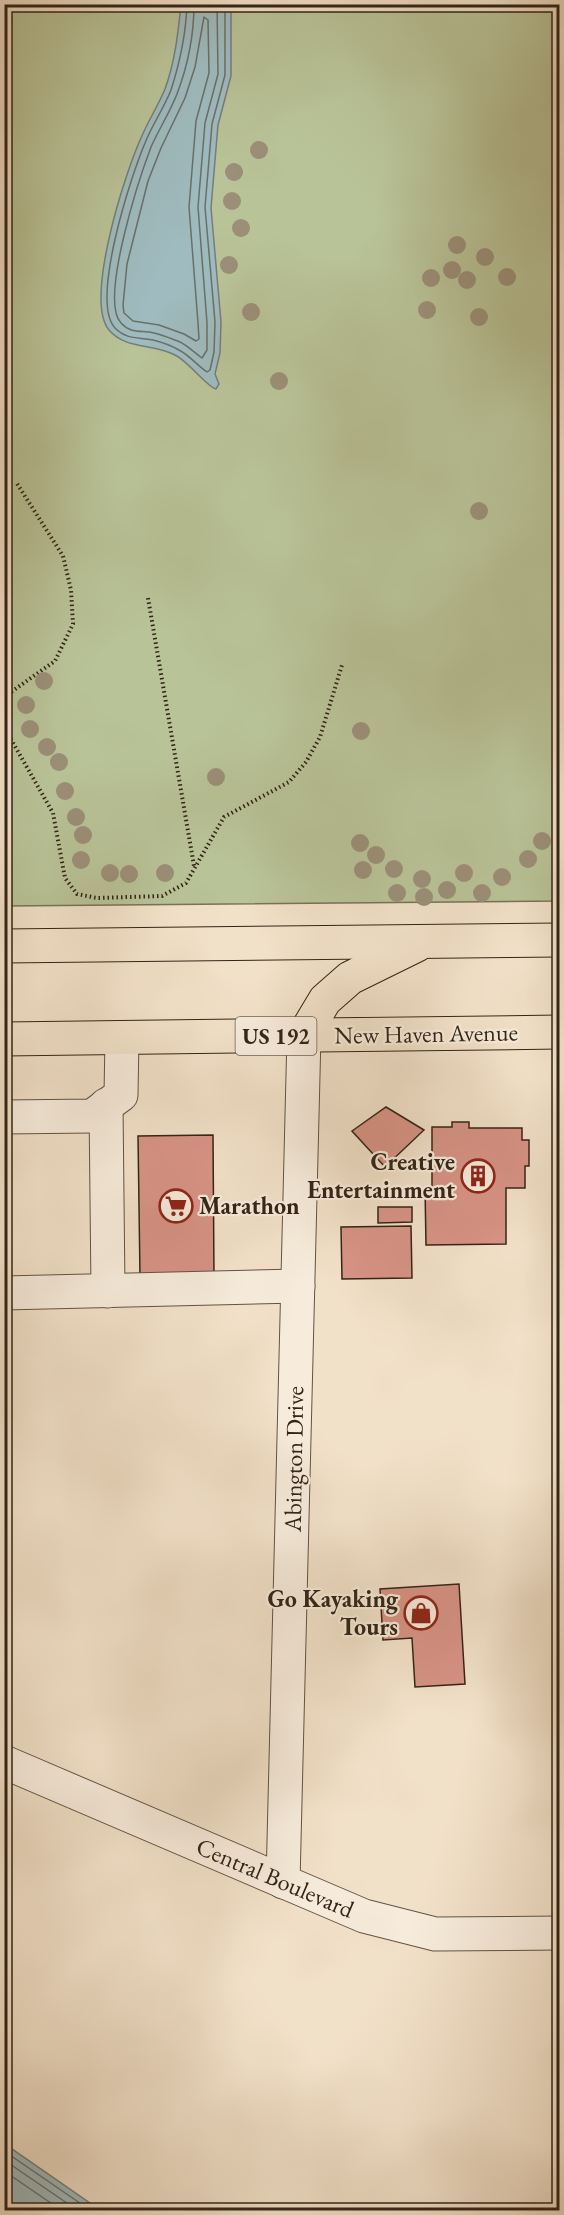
<svg xmlns="http://www.w3.org/2000/svg" width="564" height="2215" font-family="'EB Garamond',serif">
	<style>
		.green { fill: #b9c398; stroke: #767457; stroke-width: 1.5 }
		.water { fill: #9fbbbf; stroke: #737f7b; stroke-width: 1.5 }
		.lines { fill: none; stroke-linecap: round; stroke-linejoin: round }
		.shore { stroke: #68706a; stroke-width: 1.5 }
		.building { fill: #d89386; stroke: #322416; stroke-width: 1.5 }
		.minor-casing { stroke: #625343; stroke-width: 35 }
		.major-casing { stroke: #322416; stroke-width: 35 }
		.path { stroke: #322416; stroke-width: 4; stroke-dasharray: 1.5 3; stroke-linecap: butt }
		.minor { stroke: #f7ecdc; stroke-width: 33 }
		.major { stroke: #f2e1c9; stroke-width: 33 }
		.tree { fill: #9b8f78 }
		.labels { text-anchor: middle; stroke-width: 4.5; stroke-linejoin: round; paint-order: stroke }
		.shield { fill: #f7ecdc; stroke: #6d6051; stroke-width: 1.5 }
		.shield-label { font-size: 22px; font-weight: bold; fill: #322416 }
		.street-label { font-size: 24px; fill: #322416; stroke: #f7ecdc }
		.poi-label { font-size: 24px; font-weight: bold; fill: #322416; stroke: #f7ecdc; text-anchor: end }
	</style>
	<rect width="100%" height="100%" fill="#f2e1c9"/>
	<filter id="stains"><feTurbulence type="fractalNoise" baseFrequency=".00333" numOctaves="4"/><feColorMatrix values="0 0 0 0 .2 0 0 0 0 .09 0 0 0 0 .02 0 0 0 .5 -.17"/></filter>
	<radialGradient id="worn" r=".72"><stop offset=".6" stop-color="#630" stop-opacity="0"/><stop offset="1" stop-color="#630" stop-opacity=".3"/></radialGradient>
	<!-- green -->
	<path class="green" d="M4,5h555v896l-554,5z"/>
	<!-- water -->
	<g class="water">
		<path d="M181,5l49,-1 1,2v70l-13,49 -7,83 10,114 -1,31 -5,21 4,10 -3,5c-9,-2 -28,-28 -41,-34 -22,-12 -49,-5 -66,-25 -25,-30 16,-157 32,-192 7,-17 17,-32 24,-49 10,-27 13,-56 16,-84z"/>
		<path d="M4,2144l5,3 91,63h-95z"/>
	</g>
	<g class="lines">
		<!-- shore -->
		<g class="shore">
			<path d="M187,4c-1,30 -7,58 -16,86 -7,18 -19,35 -26,53 -14,33 -55,158 -30,185 12,12 23,9 38,12 8,2 19,6 26,10 10,5 19,16 28,22l3,-2 4,-18 1,-30 -10,-115 7,-83 13,-49v-71"/>
			<path d="M194,4c0,31 -6,61 -17,90 -7,18 -18,35 -26,53 -11,29 -52,153 -30,176 10,11 20,7 33,10 9,2 18,6 26,9 8,4 15,11 22,16l5,-8v-27l-9,-116 7,-84 13,-49 -1,-70"/>
			<path d="M204,17l4,3 1,53 -13,48 -7,86 9,116 1,16 -3,2 -12,-7 -25,-9 -26,-4 -9,-8 -1,-8 4,-41 21,-83 13,-33 24,-50 10,-31z"/>
			<path d="M4,2151l86,59"/>
			<path d="M4,2160l73,50"/>
			<path d="M4,2171l57,39"/>
		</g>
	</g>
	<!-- building -->
	<g class="building">
		<path d="M386,1107l38,23 -39,37 -33,-36z"/>
		<path d="M452,1122h17v6h53v12h7v26h-4v22h-19v56l-80,1 -1,-58h7v-60h20z"/>
		<path d="M213,1135l1,140 -74,1 -2,-140z"/>
		<path d="M378,1207h34v15l-34,1z"/>
		<path d="M411,1226l1,52 -70,1 -1,-52z"/>
		<path d="M459,1584l6,100 -50,3 -3,-49 -29,2 -3,-51z"/>
	</g>
	<g class="lines">
		<defs>
			<g id="minor">
				<path d="M106,1105l2,186"/>
				<path d="M4,1117l88,-1 29,-21 1,-57"/>
				<path d="M4,1293l294,-7"/>
				<path d="M4,1762l360,154 71,18 125,-1"/>
				<path d="M283,1882l21,-847"/>
			</g>
			<g id="major">
				<path d="M4,946l556,-6"/>
				<path d="M304,1035l21,-35 25,-22 67,-33"/>
				<path d="M4,1039l556,-7"/>
			</g>
		</defs>
		<!-- minor casing -->
		<use href="#minor" class="minor-casing"/>
		<!-- major casing -->
		<use href="#major" class="major-casing"/>
		<!-- path -->
		<g class="path">
			<path d="M148,598l46,268"/>
			<path d="M4,697l51,-36 18,-37 -2,-34 -8,-34 -47,-74"/>
			<path d="M4,727l49,86 12,65 12,16 20,4 65,-2 24,-13 38,-66 65,-35 17,-20 14,-25 22,-72"/>
		</g>
		<!-- minor -->
		<use href="#minor" class="minor"/>
		<!-- major -->
		<use href="#major" class="major"/>
	</g>
	<!-- trees -->
	<g class="tree">
		<circle cx="259" cy="150" r="9"/>
		<circle cx="234" cy="172" r="9"/>
		<circle cx="232" cy="201" r="9"/>
		<circle cx="241" cy="228" r="9"/>
		<circle cx="457" cy="245" r="9"/>
		<circle cx="485" cy="257" r="9"/>
		<circle cx="229" cy="265" r="9"/>
		<circle cx="452" cy="270" r="9"/>
		<circle cx="507" cy="277" r="9"/>
		<circle cx="431" cy="278" r="9"/>
		<circle cx="467" cy="280" r="9"/>
		<circle cx="427" cy="310" r="9"/>
		<circle cx="251" cy="312" r="9"/>
		<circle cx="479" cy="317" r="9"/>
		<circle cx="279" cy="381" r="9"/>
		<circle cx="479" cy="511" r="9"/>
		<circle cx="44" cy="681" r="9"/>
		<circle cx="26" cy="705" r="9"/>
		<circle cx="30" cy="729" r="9"/>
		<circle cx="361" cy="731" r="9"/>
		<circle cx="47" cy="747" r="9"/>
		<circle cx="59" cy="762" r="9"/>
		<circle cx="216" cy="777" r="9"/>
		<circle cx="65" cy="791" r="9"/>
		<circle cx="76" cy="817" r="9"/>
		<circle cx="83" cy="835" r="9"/>
		<circle cx="542" cy="841" r="9"/>
		<circle cx="360" cy="843" r="9"/>
		<circle cx="376" cy="855" r="9"/>
		<circle cx="528" cy="859" r="9"/>
		<circle cx="81" cy="860" r="9"/>
		<circle cx="394" cy="869" r="9"/>
		<circle cx="363" cy="870" r="9"/>
		<circle cx="110" cy="873" r="9"/>
		<circle cx="165" cy="873" r="9"/>
		<circle cx="464" cy="873" r="9"/>
		<circle cx="129" cy="874" r="9"/>
		<circle cx="502" cy="877" r="9"/>
		<circle cx="422" cy="879" r="9"/>
		<circle cx="447" cy="890" r="9"/>
		<circle cx="397" cy="893" r="9"/>
		<circle cx="482" cy="893" r="9"/>
		<circle cx="424" cy="897" r="9"/>
	</g>
	<!-- icons -->
	<defs>
		<symbol id="building-ring" viewBox="-11 -11 22 22"><circle r="9.5" fill="#f7ecdc" stroke="#8f2418" stroke-width="1.5"/><path d="M-4-6H4V6H1V3H-1V6H-4ZM-2.5-4.3h1.7v1.8h-1.7ZM.8-4.3h1.7v1.8H.8ZM-2.5-1h1.7V.8h-1.7ZM.8-1h1.7V.8H.8Z" fill="#8f2418"/></symbol>
		<symbol id="supermarket-ring" viewBox="-11 -11 22 22"><circle r="9.5" fill="#f7ecdc" stroke="#8f2418" stroke-width="1.5"/><path d="M-6-5.5h2.5l.6 2H6L4.5 2H-2.5L-4.4-4H-6ZM-1.5 3.2a1.3 1.3 0 1 0 .1 0ZM3 3.2a1.3 1.3 0 1 0 .1 0Z" fill="#8f2418"/></symbol>
		<symbol id="shop-ring" viewBox="-11 -11 22 22"><circle r="9.5" fill="#f7ecdc" stroke="#8f2418" stroke-width="1.5"/><path d="M-5-2.5h2.3a2.7 3.5 0 0 1 5.4 0H5L5.5 6h-11ZM-1.5-2.5h3a1.5 2.3 0 0 0-3 0Z" fill="#8f2418"/></symbol>
	</defs>
	<g fill-rule="evenodd">
		<use href="#building-ring" x="459" y="1157" width="38" height="38"/>
		<use href="#supermarket-ring" x="157" y="1187" width="38" height="38"/>
		<use href="#shop-ring" x="402" y="1594" width="38" height="38"/>
	</g>
	<g class="labels">
		<!-- shield labels -->
		<rect class="shield" x="235.5" y="1017" width="81" height="38" rx="4.5"/>
		<g class="shield-label">
			<text x="276" y="1044">US 192</text>
		</g>
		<!-- street labels -->
		<g class="street-label">
			<text transform="translate(426 1034) rotate(-1)" y="8">New Haven Avenue</text>
			<text transform="translate(294 1459) rotate(-89)" y="8">Abington Drive</text>
			<text transform="translate(275 1878) rotate(23)" y="8">Central Boulevard</text>
		</g>
		<!-- poi labels -->
		<g class="poi-label">
			<text x="455" y="1170">Creative<tspan x="455" dy="28">Entertainment</tspan></text>
			<text x="199" y="1214" text-anchor="start">Marathon</text>
			<text x="398" y="1607">Go Kayaking<tspan x="398" dy="28">Tours</tspan></text>
		</g>
	</g>
	<!-- margin -->
	<rect width="564" height="2215" fill="none" stroke="#f2e1c9" stroke-width="24"/>
	<rect x="6" y="6" width="552" height="2203" fill="none" stroke="#322416" stroke-width="3"/>
	<rect x="12" y="12" width="540" height="2191" fill="none" stroke="#322416" stroke-width="1.5"/>
	<rect width="100%" height="100%" filter="url(#stains)"/>
	<rect width="100%" height="100%" fill="url(#worn)"/>
</svg>
